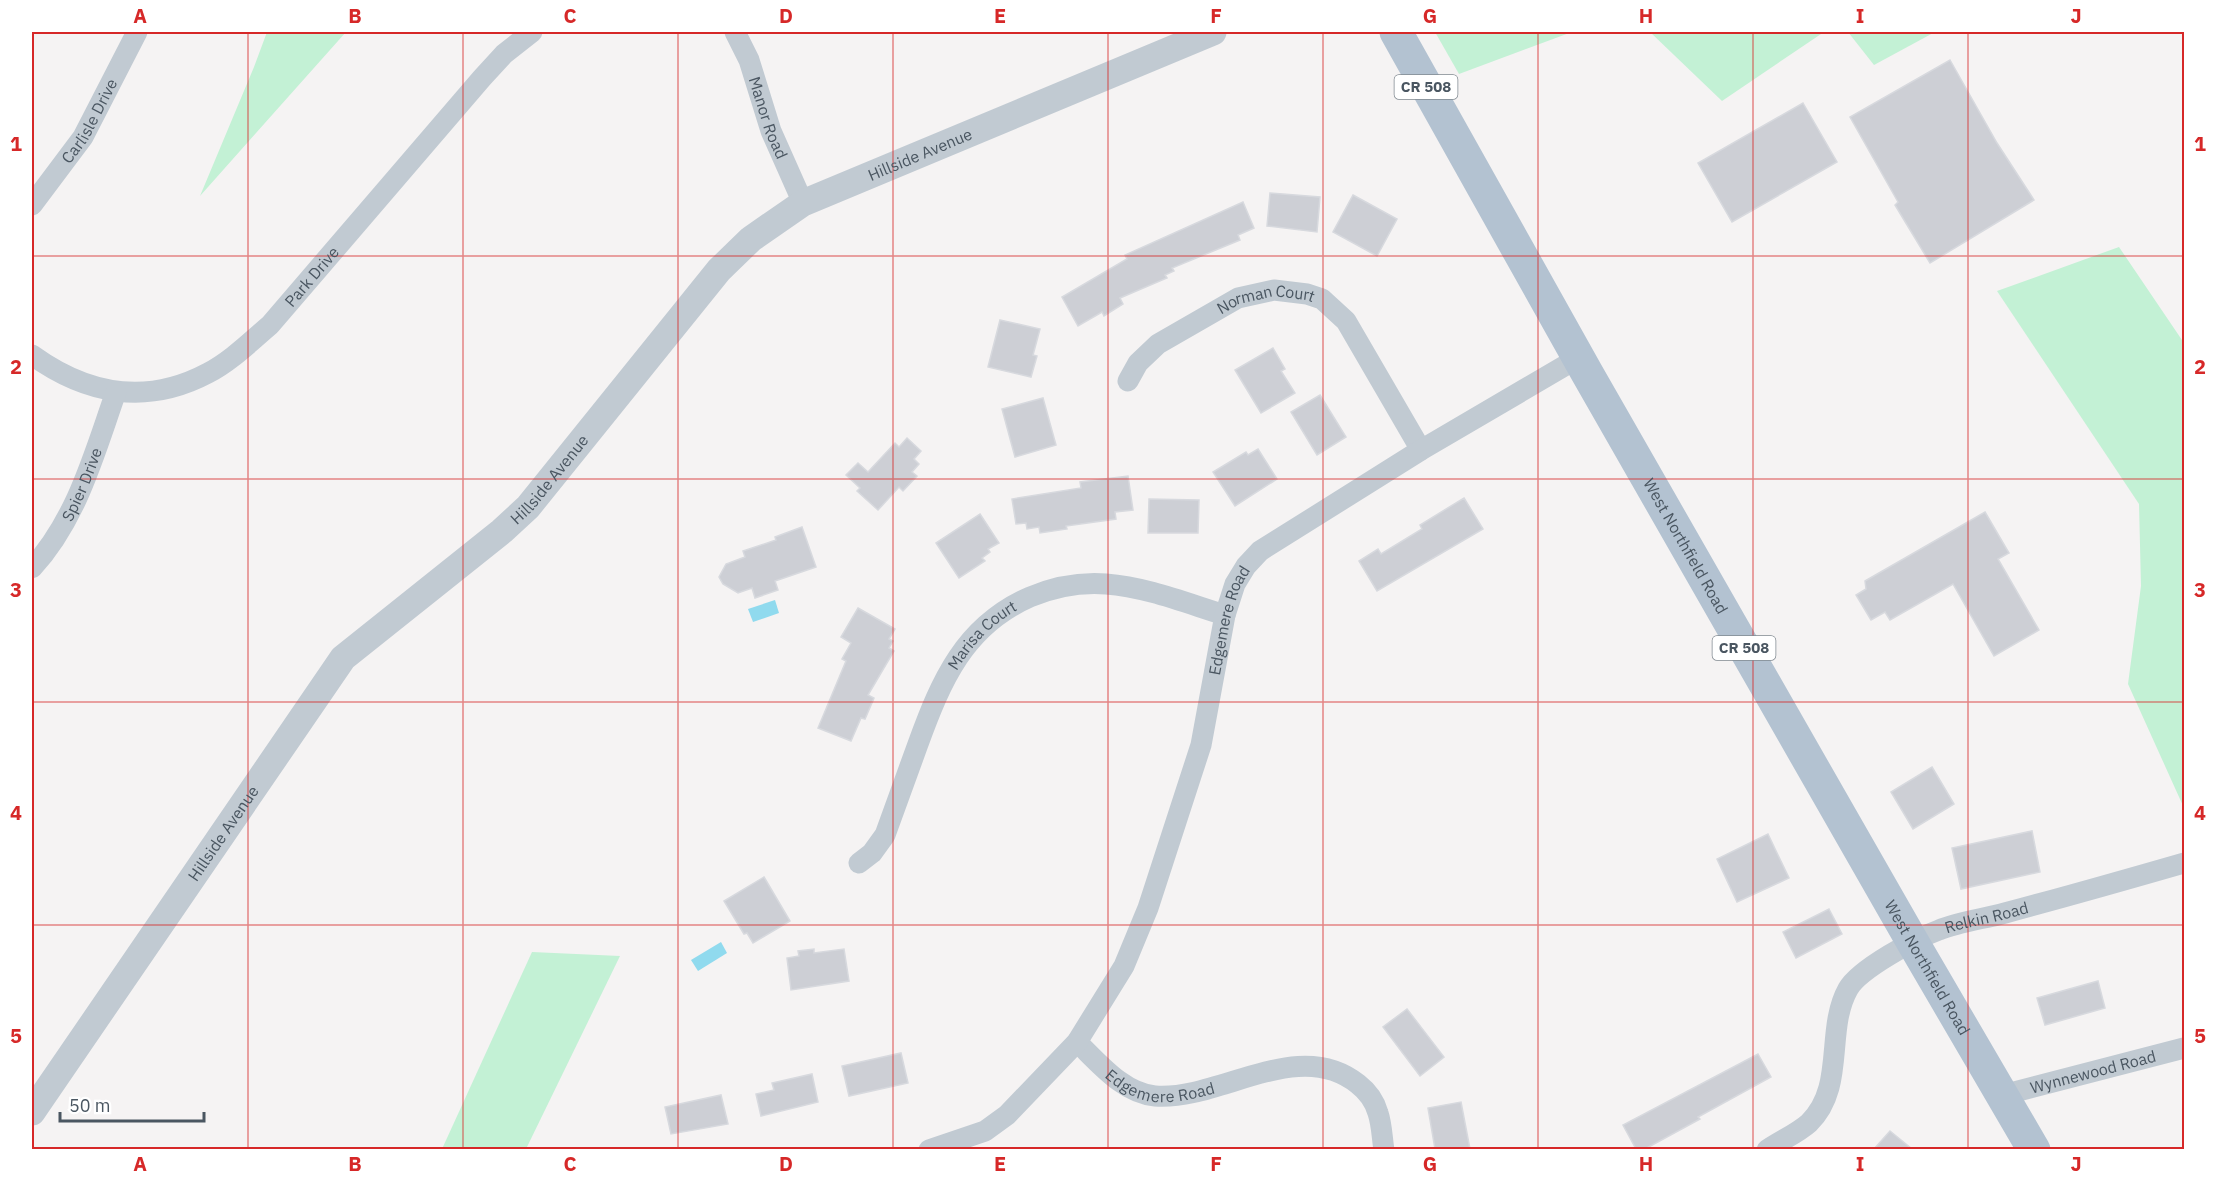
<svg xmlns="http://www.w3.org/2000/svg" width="2216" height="1181" font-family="'IBM Plex Sans',sans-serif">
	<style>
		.green { fill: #c3f1d5 }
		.water { fill: #90daee }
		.building { fill: #cdcfd5; stroke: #d7d9de; stroke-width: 1.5 }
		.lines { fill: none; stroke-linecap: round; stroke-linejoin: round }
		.minor { stroke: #c1cad2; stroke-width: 21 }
		.tertiary { stroke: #c1cad2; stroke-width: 27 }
		.primary { stroke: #b3c2d1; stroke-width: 33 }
		.grid { fill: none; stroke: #d62828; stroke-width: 1.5; stroke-opacity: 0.55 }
		.labels { text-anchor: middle; stroke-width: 5; stroke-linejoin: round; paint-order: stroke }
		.shield { fill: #fff; stroke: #808990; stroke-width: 1.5 }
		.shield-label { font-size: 15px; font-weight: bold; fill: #4a5661 }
		.street-label { font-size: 16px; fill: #4a5661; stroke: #fff }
		.neatline { fill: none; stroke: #d62828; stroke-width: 2 }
		.grid-label { font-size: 20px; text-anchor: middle; font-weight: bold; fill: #d62828 }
	</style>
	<rect width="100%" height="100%" fill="#f5f3f3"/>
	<!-- green -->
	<g class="green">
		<path d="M267,32h79l-146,164 54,-129z"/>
		<path d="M1435,32h137l-113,42z"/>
		<path d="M1650,32h174l-102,69z"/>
		<path d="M1848,32h87l-61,33z"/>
		<path d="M2119,247l65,96v465l-56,-124 13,-98 -2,-82 -142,-213z"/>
		<path d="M532,952l88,4 -94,193h-84z"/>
	</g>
	<!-- water -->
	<g class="water">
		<path d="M775,600l4,13 -26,9 -5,-13z"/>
		<path d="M721,942l6,11 -29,18 -7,-11z"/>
	</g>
	<!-- building -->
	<g class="building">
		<path d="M1950,60l47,83 37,57 -104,63 -35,-58 3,-3 -48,-85z"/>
		<path d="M1803,103l34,59 -105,60 -34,-59z"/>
		<path d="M1270,193l50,4 -3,35 -50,-6z"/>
		<path d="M1353,195l44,24 -20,37 -44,-24z"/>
		<path d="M1243,202l11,26 -16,7 2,5 -68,28 2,3 -9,4 2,3 -47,20 3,6 -19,12 -2,-4 -24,14 -16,-29 65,-38 -2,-4z"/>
		<path d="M1000,320l40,9 -7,26 4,1 -6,21 -43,-10z"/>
		<path d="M1273,348l12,21 -4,2 14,22 -34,20 -26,-43z"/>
		<path d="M1320,395l26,42 -29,18 -26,-43z"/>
		<path d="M1043,398l13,47 -41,12 -13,-48z"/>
		<path d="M907,438l14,13 -7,8 5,5 -7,8 5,4 -14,15 -4,-4 -21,23 -21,-19 3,-3 -14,-13 12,-12 10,9 27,-29 4,4z"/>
		<path d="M1258,449l19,30 -42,27 -22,-34 33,-20 2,3z"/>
		<path d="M1128,476l5,34 -18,2 1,7 -50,7 1,3 -27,4 -1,-6 -12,2 -1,-6 -10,1 -4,-25 69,-11 -1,-6z"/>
		<path d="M1464,498l19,31 -106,62 -18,-30 19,-12 3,5 41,-25 -2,-4z"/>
		<path d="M1149,499l50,1 -1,33h-50z"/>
		<path d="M1985,512l24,41 -11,6 41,71 -45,26 -41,-72 -63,36 -5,-8 -14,8 -15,-25 10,-6 -1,-8z"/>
		<path d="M980,514l19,29 -11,6 2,3 -8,6 3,3 -26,17 -23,-35z"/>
		<path d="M802,527l14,40 -41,14 3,9 -23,8 -3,-10 -14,5 -15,-9 -4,-7 7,-13 19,-7 -2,-6 33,-11 -1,-3z"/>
		<path d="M858,608l37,21 -6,10 4,2 -4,7 5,3 -26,44 6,3 -9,21 -4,-1 -10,23 -33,-13 28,-67 -4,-2 9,-16 -10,-6z"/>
		<path d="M1932,767l22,37 -41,25 -22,-37z"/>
		<path d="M2032,831l8,41 -79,17 -9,-41z"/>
		<path d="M1768,834l21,44 -52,24 -20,-43z"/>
		<path d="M764,877l26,44 -37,22 -6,-10 -3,1 -20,-33z"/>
		<path d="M1829,909l13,25 -46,24 -13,-26z"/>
		<path d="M814,949v4l30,-4 5,32 -58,9 -4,-32 12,-2 -1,-5z"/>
		<path d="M2098,981l7,27 -60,17 -8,-27z"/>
		<path d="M1407,1009l37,48 -24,19 -37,-49z"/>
		<path d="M901,1053l7,30 -59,13 -7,-30z"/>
		<path d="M1758,1054l13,23 -73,40 2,2 -55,30h-9l-13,-24z"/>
		<path d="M812,1074l6,28 -57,14 -5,-22 18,-4 -2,-7z"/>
		<path d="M721,1095l7,29 -57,10 -6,-27z"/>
		<path d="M1461,1102l9,47h-35l-7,-41z"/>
		<path d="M1890,1131l22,18h-38z"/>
	</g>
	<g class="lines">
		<!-- minor -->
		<g class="minor">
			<path id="s1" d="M735,32l14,28 22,71 32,72"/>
			<path id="s2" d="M32,205l51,-68 54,-105"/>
			<path id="s3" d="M32,355c54,39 114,51 176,18 23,-12 42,-31 62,-48l212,-247 22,-24 28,-22"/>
			<path id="s4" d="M1128,381l10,-18 20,-19 80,-46 36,-8 33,4 15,5 24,22 75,129"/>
			<path id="s5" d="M32,568c45,-49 62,-114 84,-176"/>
			<path id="s6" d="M859,863l13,-10 13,-18c11,-31 22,-61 33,-91 23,-63 46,-118 112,-147 24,-10 50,-15 76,-13 40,3 80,19 119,31"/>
			<path id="s7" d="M1077,1042c22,21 46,51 78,54 65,5 143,-60 203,-12 9,7 17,18 20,29 4,12 4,25 6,37"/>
			<path id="s8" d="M2003,1095l181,-47"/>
			<path id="s9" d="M929,1150l56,-19 22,-16 70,-73 47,-76 24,-58 53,-163 24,-130 10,-31 11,-18 14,-15 161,-101 157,-92"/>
			<path id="s10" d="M1767,1150c13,-9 31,-17 42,-27 37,-36 16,-93 39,-134 11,-20 69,-51 91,-59 20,-8 44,-11 66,-17 60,-16 120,-33 179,-50"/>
		</g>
		<!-- tertiary -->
		<path class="tertiary" id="s11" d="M32,1112l311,-454 159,-127 26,-24 191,-237 32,-31 52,-36 410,-171"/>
		<!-- primary -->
		<path class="primary" id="s12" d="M1396,32l191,341 325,568 122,209"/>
	</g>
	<!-- grid -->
	<path class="grid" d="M248,32v1118M463,32v1118M678,32v1118M893,32v1118M1108,32v1118M1323,32v1118M1538,32v1118M1753,32v1118M1968,32v1118M32,256h2152M32,479h2152M32,702h2152M32,925h2152"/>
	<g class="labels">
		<!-- shield labels -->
		<g class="shield">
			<rect x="1394.5" y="75" width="63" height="24" rx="4.5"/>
			<rect x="1712.5" y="636" width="63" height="24" rx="4.5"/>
		</g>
		<g class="shield-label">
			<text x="1426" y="92">CR 508</text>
			<text x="1744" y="653">CR 508</text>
		</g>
		<!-- street labels -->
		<g class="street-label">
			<text dy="6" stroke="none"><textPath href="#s1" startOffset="92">Manor Road</textPath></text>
			<text dy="6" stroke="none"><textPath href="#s2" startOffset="102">Carlisle Drive</textPath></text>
			<text dy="6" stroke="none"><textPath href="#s11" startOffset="1328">Hillside Avenue</textPath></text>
			<text dy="6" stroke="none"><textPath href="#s3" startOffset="330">Park Drive</textPath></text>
			<text dy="6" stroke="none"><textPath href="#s4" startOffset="168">Norman Court</textPath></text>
			<text dy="6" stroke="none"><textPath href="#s11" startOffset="824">Hillside Avenue</textPath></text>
			<text dy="6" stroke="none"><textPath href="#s5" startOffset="98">Spier Drive</textPath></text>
			<text dy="6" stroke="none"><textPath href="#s12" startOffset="590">West Northfield Road</textPath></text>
			<text dy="6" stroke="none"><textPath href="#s9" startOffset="639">Edgemere Road</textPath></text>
			<text dy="6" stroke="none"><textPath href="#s6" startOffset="264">Marisa Court</textPath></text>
			<text dy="6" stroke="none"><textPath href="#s11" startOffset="338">Hillside Avenue</textPath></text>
			<text dy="6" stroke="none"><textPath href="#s10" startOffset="351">Relkin Road</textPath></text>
			<text dy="6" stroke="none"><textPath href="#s12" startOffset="1076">West Northfield Road</textPath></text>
			<text dy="6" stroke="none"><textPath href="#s8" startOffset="93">Wynnewood Road</textPath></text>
			<text dy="6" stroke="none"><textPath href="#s7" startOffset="100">Edgemere Road</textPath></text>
		</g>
	</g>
	<!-- border -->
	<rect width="2216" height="1181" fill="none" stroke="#ffffff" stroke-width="66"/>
	<!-- scale -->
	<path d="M60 1112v9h144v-9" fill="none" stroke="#4a5661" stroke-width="3"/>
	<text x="69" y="1112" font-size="18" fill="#4a5661" stroke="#ffffff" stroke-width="4.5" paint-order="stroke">50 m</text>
	<rect x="33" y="33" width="2150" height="1115" class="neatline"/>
	<g class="grid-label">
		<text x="140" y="23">A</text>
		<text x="355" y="23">B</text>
		<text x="570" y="23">C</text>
		<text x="786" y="23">D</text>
		<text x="1000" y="23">E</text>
		<text x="1216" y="23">F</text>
		<text x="1430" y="23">G</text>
		<text x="1646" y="23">H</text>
		<text x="1860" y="23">I</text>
		<text x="2076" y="23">J</text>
		<text x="16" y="151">1</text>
		<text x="2200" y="151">1</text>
		<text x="16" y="374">2</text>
		<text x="2200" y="374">2</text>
		<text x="16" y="597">3</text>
		<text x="2200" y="597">3</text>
		<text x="16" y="820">4</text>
		<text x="2200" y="820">4</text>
		<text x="16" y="1043">5</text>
		<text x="2200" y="1043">5</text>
		<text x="140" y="1171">A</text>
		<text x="355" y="1171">B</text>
		<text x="570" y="1171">C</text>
		<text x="786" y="1171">D</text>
		<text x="1000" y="1171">E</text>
		<text x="1216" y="1171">F</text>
		<text x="1430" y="1171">G</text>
		<text x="1646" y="1171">H</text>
		<text x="1860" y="1171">I</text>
		<text x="2076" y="1171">J</text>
	</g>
</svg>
